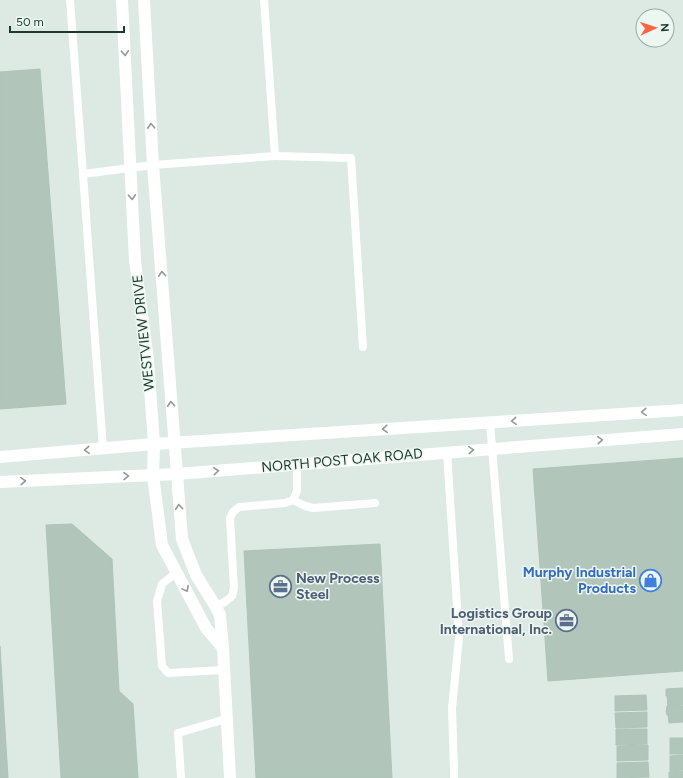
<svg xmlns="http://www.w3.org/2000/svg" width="683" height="778" font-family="Figtree,sans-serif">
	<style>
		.building { fill: #b1c5bb; stroke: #aec4b9 }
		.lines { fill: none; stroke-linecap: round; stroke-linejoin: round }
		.lane { stroke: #fff; stroke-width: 8 }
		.street { stroke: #fff; stroke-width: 12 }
		.secondary { stroke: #fff; stroke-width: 12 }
		.oneway { stroke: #8e9c98 }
		.labels { text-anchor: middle; stroke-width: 3; stroke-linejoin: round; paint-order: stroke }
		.street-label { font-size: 14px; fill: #1d3a30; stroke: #ecf7f1 }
		.shop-label { font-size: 14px; font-weight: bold; fill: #366cbe; stroke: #ecf7f1; text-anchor: end }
		.service-label { font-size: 14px; font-weight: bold; fill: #4e5e75; stroke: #ecf7f1; text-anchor: start }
	</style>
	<rect width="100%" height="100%" fill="#dceae3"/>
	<!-- building -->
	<g class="building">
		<path d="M40,69l26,335 -66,5v-337z"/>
		<path d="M683,458v213l-135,10 -15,-212z"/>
		<path d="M72,524l40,35 7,132 14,13 5,74h-77l-15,-253z"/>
		<path d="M380,544l12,234h-136l-12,-227z"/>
		<path d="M0,646l8,132h-8z"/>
		<path d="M683,688v17l-15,1 -1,-10h-1v-7z"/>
		<path d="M646,695l1,15 -32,1v-15z"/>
		<path d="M667,706h16v16l-14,1 -1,-8h-1l-1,-3z"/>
		<path d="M647,712v15l-31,1 -1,-15z"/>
		<path d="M616,729h31v15l-31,1z"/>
		<rect x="670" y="738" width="13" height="16"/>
		<path d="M648,745v15l-31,1v-15z"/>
		<path d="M683,755v15l-13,1v-15z"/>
		<path d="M648,762l1,15 -32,1v-15z"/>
		<path d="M683,771v7h-14v-6z"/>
	</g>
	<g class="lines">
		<!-- lane -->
		<g class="lane">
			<path d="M70,0l13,174 70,-9 122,-9 -11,-156"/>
			<path d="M275,156l76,2 12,189"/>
			<path d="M83,174l20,275"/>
			<path d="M490,422l19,237"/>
			<path d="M447,452l12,186 -7,70 2,65v5"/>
			<path d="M293,500l12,6 8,2 62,-5"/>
			<path d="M177,572l-15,12 -5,17 5,65 6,7 56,-3"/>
			<path d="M216,607l10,-6 6,-5 2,-8 -4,-70 3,-6 6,-5 46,-4 8,-3 4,-9v-27"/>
			<path d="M181,778l-3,-45 48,-14"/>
		</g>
		<!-- street -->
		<g class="street">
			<path d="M177,474l5,65 14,36 20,32 4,8 3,33 7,130"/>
			<path d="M153,475l9,70 44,83 17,20"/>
		</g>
		<!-- secondary -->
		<g class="secondary">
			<path d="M122,0l13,261 13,99 6,84 -1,31"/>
			<path d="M144,0l9,165 24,309"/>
			<path d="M0,457l154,-13 529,-34"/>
			<path d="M0,482l177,-8 506,-40"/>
		</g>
	</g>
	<!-- one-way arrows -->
	<defs><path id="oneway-chevron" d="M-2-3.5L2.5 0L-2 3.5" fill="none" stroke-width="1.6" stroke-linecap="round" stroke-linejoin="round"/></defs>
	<g class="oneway">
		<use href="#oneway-chevron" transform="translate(125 53) rotate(87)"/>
		<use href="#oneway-chevron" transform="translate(151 126) rotate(-93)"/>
		<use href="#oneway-chevron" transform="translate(132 197) rotate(87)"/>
		<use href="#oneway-chevron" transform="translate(162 274) rotate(-94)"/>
		<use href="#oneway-chevron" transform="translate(171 404) rotate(-94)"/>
		<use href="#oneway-chevron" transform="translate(644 412) rotate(176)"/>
		<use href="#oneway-chevron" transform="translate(514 421) rotate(176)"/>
		<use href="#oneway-chevron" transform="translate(385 429) rotate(176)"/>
		<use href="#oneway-chevron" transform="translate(600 440) rotate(-4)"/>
		<use href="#oneway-chevron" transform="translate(87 450) rotate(176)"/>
		<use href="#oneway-chevron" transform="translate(471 450) rotate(-4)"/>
		<use href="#oneway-chevron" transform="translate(216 471) rotate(-5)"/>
		<use href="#oneway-chevron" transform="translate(126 476) rotate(-2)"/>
		<use href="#oneway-chevron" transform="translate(23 481) rotate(-3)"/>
		<use href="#oneway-chevron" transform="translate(179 507) rotate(-95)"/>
		<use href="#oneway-chevron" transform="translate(186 589) rotate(62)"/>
	</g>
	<!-- icons -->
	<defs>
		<symbol id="shop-ring" viewBox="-11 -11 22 22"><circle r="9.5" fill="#ecf7f1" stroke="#3f7fe0" stroke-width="1.5"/><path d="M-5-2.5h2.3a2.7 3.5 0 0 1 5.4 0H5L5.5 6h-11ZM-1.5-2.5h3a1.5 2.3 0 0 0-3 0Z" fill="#3f7fe0"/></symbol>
		<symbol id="office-ring" viewBox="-11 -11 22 22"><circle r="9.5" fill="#ecf7f1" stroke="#5c6f8a" stroke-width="1.5"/><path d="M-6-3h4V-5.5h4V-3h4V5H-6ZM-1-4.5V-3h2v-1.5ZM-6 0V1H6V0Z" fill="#5c6f8a"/></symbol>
	</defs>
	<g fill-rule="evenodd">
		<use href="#shop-ring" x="638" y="568" width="25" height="25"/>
		<use href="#office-ring" x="268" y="574" width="25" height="25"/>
		<use href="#office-ring" x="554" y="608" width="25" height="25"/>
	</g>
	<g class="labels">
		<!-- street labels -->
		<g class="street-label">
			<text transform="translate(143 333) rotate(-96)" y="5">WESTVIEW DRIVE</text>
			<text transform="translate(342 460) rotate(-5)" y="5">NORTH POST OAK ROAD</text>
		</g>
		<!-- shop labels -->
		<g class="shop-label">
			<text x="636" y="577">Murphy Industrial<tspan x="636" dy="16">Products</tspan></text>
		</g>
		<!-- service labels -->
		<g class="service-label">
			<text x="296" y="583">New Process<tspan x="296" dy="16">Steel</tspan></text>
			<text x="552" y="618" text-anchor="end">Logistics Group<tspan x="552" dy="16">International, Inc.</tspan></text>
		</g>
	</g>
	<!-- north arrow -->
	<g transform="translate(655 28) rotate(87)"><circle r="19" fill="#ecf7f1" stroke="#99aba4"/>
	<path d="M0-3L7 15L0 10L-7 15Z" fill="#ff6545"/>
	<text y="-6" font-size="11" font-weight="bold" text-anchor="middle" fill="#1d3a30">N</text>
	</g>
	<!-- scale -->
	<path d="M10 26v6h114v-6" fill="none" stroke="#1d3a30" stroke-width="2"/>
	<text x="16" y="26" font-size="12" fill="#1d3a30" stroke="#ecf7f1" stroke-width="3" paint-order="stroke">50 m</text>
</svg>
